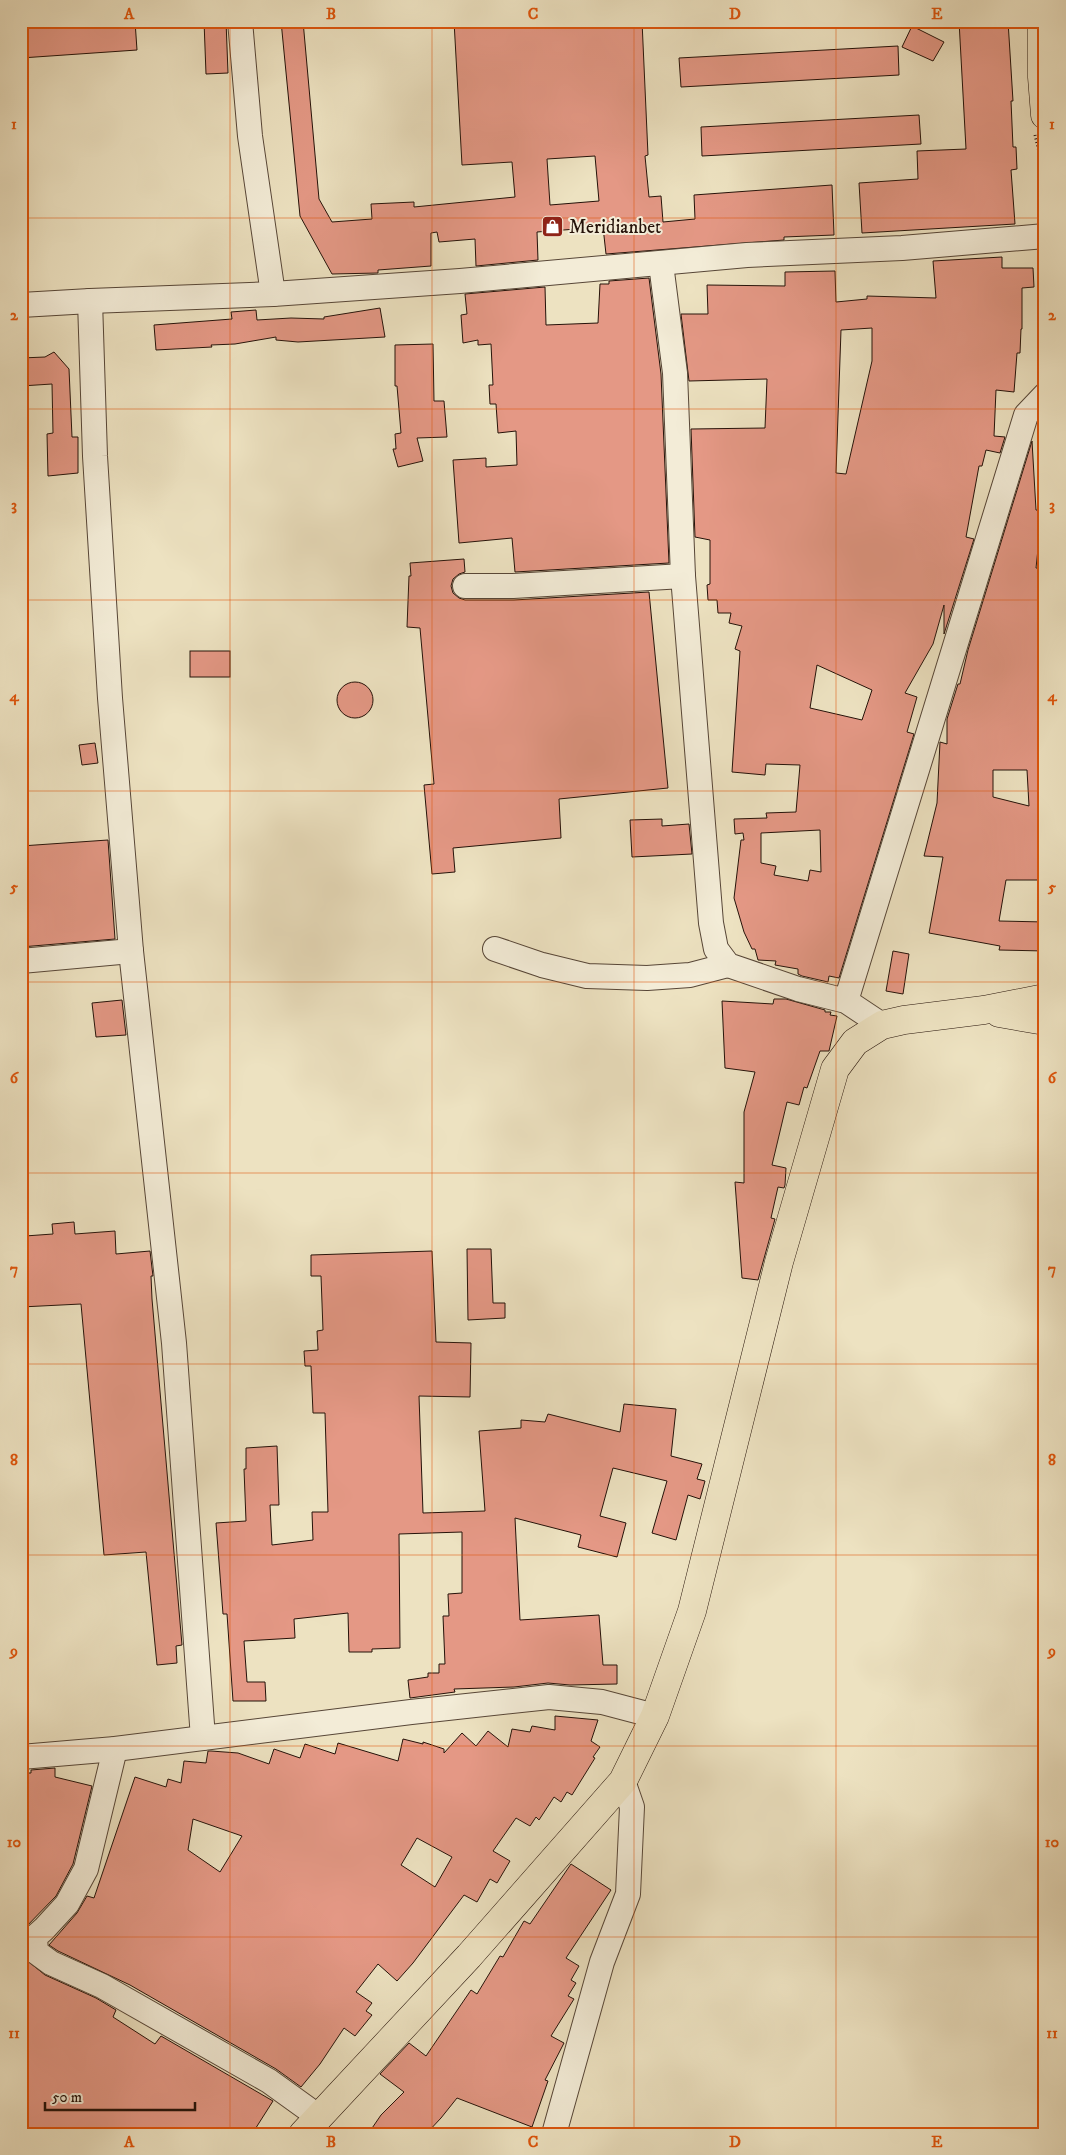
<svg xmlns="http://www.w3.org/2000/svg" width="1066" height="2155" font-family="'IM FELL DW Pica',serif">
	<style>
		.building { fill: #e49885; stroke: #251209; fill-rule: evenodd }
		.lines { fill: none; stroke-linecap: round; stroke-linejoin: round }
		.minor-casing { stroke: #574637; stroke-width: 26 }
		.major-casing { stroke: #251209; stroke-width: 29 }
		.highway-casing { stroke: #251209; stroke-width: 29 }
		.path { stroke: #251209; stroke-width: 3; stroke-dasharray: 1 2.5; stroke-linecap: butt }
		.minor { stroke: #f3ecd7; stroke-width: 24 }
		.major { stroke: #ede2c1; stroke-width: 28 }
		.highway { stroke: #ede2c1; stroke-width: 28 }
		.grid { fill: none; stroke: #de550c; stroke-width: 1; stroke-opacity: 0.55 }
		.labels { text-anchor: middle; stroke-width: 4; stroke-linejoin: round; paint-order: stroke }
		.poi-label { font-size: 19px; fill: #251209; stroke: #f3ecd7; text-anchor: start }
		.neatline { fill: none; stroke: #de550c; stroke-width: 2 }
		.grid-label { font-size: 16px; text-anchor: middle; font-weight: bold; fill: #de550c }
	</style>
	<rect width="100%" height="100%" fill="#ede2c1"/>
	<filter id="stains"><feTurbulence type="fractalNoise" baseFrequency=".004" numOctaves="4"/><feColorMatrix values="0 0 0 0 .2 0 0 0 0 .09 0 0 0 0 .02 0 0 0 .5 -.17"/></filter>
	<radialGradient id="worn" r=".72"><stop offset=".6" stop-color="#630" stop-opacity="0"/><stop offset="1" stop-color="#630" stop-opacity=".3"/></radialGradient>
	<!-- building -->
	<g class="building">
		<path d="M21,21h114l2,29 -116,8z"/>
		<path d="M204,21h22l2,52 -22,1z"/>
		<path d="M281,21h22l16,178 13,23 40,-3 -1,-15 43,-2v5l101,-10 -3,-35 -50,3 -8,-144h188l6,134 -3,1 4,41 12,-1 2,26 32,-3 -1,-24 138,-10 2,50 -50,2v3l-178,14 -3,-27 -66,5 1,28 -62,6 -1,-27 -36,3 -2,-10 -6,1v33l-53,4v3l-46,1 -32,-58zM595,156l4,45 -49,4 -3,-46z"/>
		<path d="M959,21h49l5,80h-2l2,46h3l1,22 -6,1 4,54 -153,9 -3,-50 59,-4 -1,-28 49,-2z"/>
		<path d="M912,26l32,16 -11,19 -31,-14z"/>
		<path d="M898,46l1,29 -218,12 -2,-29z"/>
		<path d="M919,115l2,29 -219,12 -1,-29z"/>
		<path d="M1002,257v11h31l1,19 -12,1v41h-1l-1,24h-3l-3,39 -18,-2 -2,46 11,1 -5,16 -14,-3 -4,16h-3l-13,71 8,2 -30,95v-29l-11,39 -28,49 12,4 -10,35 7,2 -75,244 -10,-2 -1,6 -26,-6 -4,-2v-5l-23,-4 1,-4 -18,-1 -3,-11h-3l-8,-17 -10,-34 7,-58h3l-1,-7 -8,1 -1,-15 33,-1 -1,-5 30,-1 4,-47 -34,-1 -1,11 -33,-3 8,-121 -5,-2 7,-23 -13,-3 2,-10h-13l-1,-13h-9l-1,-15 3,-1v-44l-15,-3 -4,-108 74,-1 2,-49 -78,2 -8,-67h27l-1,-29 78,1v-14l50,-1 1,31 31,-3v-3l69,2 -3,-37zM872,328v33l-26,113 -10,-1 5,-143zM817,665l55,25 -10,30 -52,-12zM820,830l1,42 -11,-2 -2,11 -34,-6 2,-9 -15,-3v-30z"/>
		<path d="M649,278l12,96 8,189 -154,9 -3,-34 -53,5 -6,-83 33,-2v9l31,-2 -1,-34 -18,2 -2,-29h-6l-1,-19h4l-2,-41 -13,1v-5l-15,3 -2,-28 6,-1 -2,-20 80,-7 1,38 52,-2 2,-39h9v-3z"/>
		<path d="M380,308l5,29 -87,5 -22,-2v-3l-41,7 -24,1 1,2 -56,3 -2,-25 78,-6 -1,-7 25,-2 1,10 34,-2 33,1v-2z"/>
		<path d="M433,344l1,57h10l3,36 -30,1 6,23 -25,6 -5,-18h3l-1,-15 6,-1 -4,-47h-2v-41z"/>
		<path d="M54,352l15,17 3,68h6v36l-30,3 -1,-42 6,-1 -1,-49 -31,2v-28l24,-1z"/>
		<path d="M1032,441l4,69 6,1 -6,57 9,1v61l-7,34 7,1 -3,90h3v125h-39l-7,41 46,1v29l-46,-1 1,-4 -71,-13 14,-76 -19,-1 13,-53 3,-61 7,2v-25l11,-35h2l8,-34zM993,770h34l2,36 -36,-9z"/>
		<path d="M464,559l1,13 -6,2 -6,5 -2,7 2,7 6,5 6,2h49l135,-8 19,196 -109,11 2,39 -108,10 2,24 -23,2 -8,-89 10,-1 -14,-156 -13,-1 2,-51h2l-1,-13z"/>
		<rect x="190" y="651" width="40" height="26"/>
		<circle cx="355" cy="700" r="18"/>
		<path d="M95,743l3,20 -16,2 -3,-20z"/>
		<path d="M662,819v7l27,-2 3,30 -60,3 -2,-37z"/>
		<path d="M108,840l7,99 -94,8v-101z"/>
		<path d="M893,951l16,3 -6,40 -17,-3z"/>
		<path d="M774,999h12l39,11v2h6l-1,3 7,1 -8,35h-9l-13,37 -3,-1 -5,18 -12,-3 -15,63 14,3 -1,17 -1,3 -6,-1 -7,31 4,1 -17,61 -16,-2 -7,-96 9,1v-71l11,-40 -30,-4 -3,-67 51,3z"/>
		<path d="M122,1000l4,35 -30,2 -4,-34z"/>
		<path d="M74,1222l1,12 40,-3 1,23 34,-3 3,25h-2l1,23 30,346 -6,1 1,17 -20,2 -11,-113 -42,3 -23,-251 -60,3v-40h5l-1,-31 28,-2 -1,-10z"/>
		<path d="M467,1249h24l2,54h12v15l-37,2z"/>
		<path d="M432,1251l4,91 35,1 -1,54 -51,-1 4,117 62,-2 -6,-80 42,-3v-8l24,2 3,-8 72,18 4,-28 52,5 -5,47 31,8 -5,15 8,2 -5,18 -12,-4 -12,45 -24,-7 15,-52 -54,-13 -13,48 26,7 -9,34 -39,-10 3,-12 -66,-17 5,102 79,-5 4,50h14v19l-47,1 -22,-2 -34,4 -60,2 1,3 -45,6 -2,-18 20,-3v-4h11v-9h6l-2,-48h6l-1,-22 14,-1v-61l-63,2 1,114 -28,1v3h-23l-1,-39 -54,6 1,19 -51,3 3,41h18l1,19h-33l-6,-87h-4l-7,-91 30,-2 -2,-52h2v-21l31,-2 2,59h-9l2,40 41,-5 -1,-28h16l-3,-99h-12l-2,-47h-6l-1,-15 14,-1 -1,-19 6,-1 -2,-54h-10v-21z"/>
		<path d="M555,1716l43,4 -7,21 9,6 -7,10 2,1 -23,37 -5,-3 -6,10 -7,-5 -15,23 -3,-3 -6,9 -14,-8 -23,33 17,10 -13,22 -7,-4 -13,23 -13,-7 -51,68 -16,18 -19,-17 -22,28 16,11 -6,8 6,4 -17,21 -11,-8 -24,36 -19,23 -25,-18 -146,-84 -72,-34 -9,-6 28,-32 10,-17 7,2 41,-121 31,10 2,-8 13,4 3,-22 22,2 2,-12h3l27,2 31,11 5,-15 26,9 5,-14 30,10 3,-11 60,18 5,-22 20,5v-2l21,7v4l18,-20 14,13 12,-15 20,16 4,-18 18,3 2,-6 23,4zM193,1819l49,17 -22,36 -32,-22zM417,1838l35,19 -17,30 -34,-22z"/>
		<path d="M55,1768v9l37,9 -19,78 -17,32 -34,35 -1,7 3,20 21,17 51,23 20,12 -3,7 42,27 6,-8 112,65 -21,33h-231v-361h10v-3z"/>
		<path d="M571,1864l40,26 -45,68 13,8 -8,14 5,3 -8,13 6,3 -23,37 13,7 -19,37 3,1 -16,46 -75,-29 -16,20 -15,16h-58l13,-19 23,-23 -24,-18 29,-31 17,13 45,-66 6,4 23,-38 3,1 21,-36 6,3z"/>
	</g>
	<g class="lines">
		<defs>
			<g id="minor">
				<path d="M240,21l10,115 23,158"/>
				<path d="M661,264l14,109 8,203 28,347 5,26 12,16 70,24 48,12 36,24"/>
				<path d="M90,301l5,155 15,242 21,253 43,392 29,395"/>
				<path d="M21,305l69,-4 183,-7 187,-13 287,-26 155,-7 143,-12"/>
				<path d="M465,586h48l170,-10"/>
				<path d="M495,949l47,16 45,11 60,2 43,-3 38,-10"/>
				<path d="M21,961l110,-10"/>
				<path d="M846,1001l180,-586 19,-20"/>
				<path d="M115,1749l-29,120 -19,35 -23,25 -9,8 1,15 15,11 51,23 167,95 50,36"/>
				<path d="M21,1757l94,-8 296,-37 138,-15 53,5 53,14"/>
				<path d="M554,2134l48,-172 26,-68 4,-87 -9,-26"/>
			</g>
			<g id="major">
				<path d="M999,1013l46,8"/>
				<path d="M303,2134l166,-178 154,-175 32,-65 37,-105 87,-349 56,-193 20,-27 27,-17 22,-5 80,-10 61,-12"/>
			</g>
			<path id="highway" d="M1042,21v56l3,38"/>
		</defs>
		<!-- minor casing -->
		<use href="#minor" class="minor-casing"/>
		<!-- major casing -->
		<use href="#major" class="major-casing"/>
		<!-- highway casing -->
		<use href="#highway" class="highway-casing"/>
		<!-- path -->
		<path class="path" d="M1035,135l7,29 2,51"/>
		<!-- minor -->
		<use href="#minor" class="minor"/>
		<!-- major -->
		<use href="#major" class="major"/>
		<!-- highway -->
		<use href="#highway" class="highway"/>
	</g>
	<!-- grid -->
	<path class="grid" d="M230,21v2113M432,21v2113M634,21v2113M836,21v2113M21,218h1024M21,409h1024M21,600h1024M21,791h1024M21,982h1024M21,1173h1024M21,1364h1024M21,1555h1024M21,1746h1024M21,1937h1024"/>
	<!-- icons -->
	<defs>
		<symbol id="shop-square" viewBox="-11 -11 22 22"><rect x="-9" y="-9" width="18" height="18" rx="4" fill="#8f2418" stroke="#f3ecd7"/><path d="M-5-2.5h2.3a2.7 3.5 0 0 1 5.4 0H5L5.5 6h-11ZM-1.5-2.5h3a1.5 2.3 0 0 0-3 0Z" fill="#fff"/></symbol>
	</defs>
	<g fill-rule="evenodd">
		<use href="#shop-square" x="540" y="214" width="25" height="25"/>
	</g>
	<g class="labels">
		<!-- poi labels -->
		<g class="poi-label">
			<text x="569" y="233">Meridianbet</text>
		</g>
	</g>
	<!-- margin -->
	<rect width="1066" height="2155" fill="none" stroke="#ede2c1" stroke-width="55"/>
	<!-- scale -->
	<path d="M45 2102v8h150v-8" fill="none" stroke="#251209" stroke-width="2.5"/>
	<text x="52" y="2102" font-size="15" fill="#251209" stroke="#f3ecd7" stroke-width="4" paint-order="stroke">50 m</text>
	<rect x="28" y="28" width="1010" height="2100" class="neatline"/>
	<g class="grid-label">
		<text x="129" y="19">A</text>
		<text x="331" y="19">B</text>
		<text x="533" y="19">C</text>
		<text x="735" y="19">D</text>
		<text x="937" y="19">E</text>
		<text x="14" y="129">1</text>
		<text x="1052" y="129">1</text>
		<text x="14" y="320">2</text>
		<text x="1052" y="320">2</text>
		<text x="14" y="510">3</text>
		<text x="1052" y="510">3</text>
		<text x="14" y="701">4</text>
		<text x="1052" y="701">4</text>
		<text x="14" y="892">5</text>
		<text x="1052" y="892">5</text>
		<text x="14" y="1083">6</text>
		<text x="1052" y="1083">6</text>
		<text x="14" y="1274">7</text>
		<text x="1052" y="1274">7</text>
		<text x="14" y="1465">8</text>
		<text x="1052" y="1465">8</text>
		<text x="14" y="1656">9</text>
		<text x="1052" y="1656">9</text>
		<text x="14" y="1847">10</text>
		<text x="1052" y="1847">10</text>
		<text x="14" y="2038">11</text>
		<text x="1052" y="2038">11</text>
		<text x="129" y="2147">A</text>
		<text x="331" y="2147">B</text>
		<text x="533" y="2147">C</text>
		<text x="735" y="2147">D</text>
		<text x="937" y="2147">E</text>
	</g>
	<rect width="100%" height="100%" filter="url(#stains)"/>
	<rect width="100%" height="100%" fill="url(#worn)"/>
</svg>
